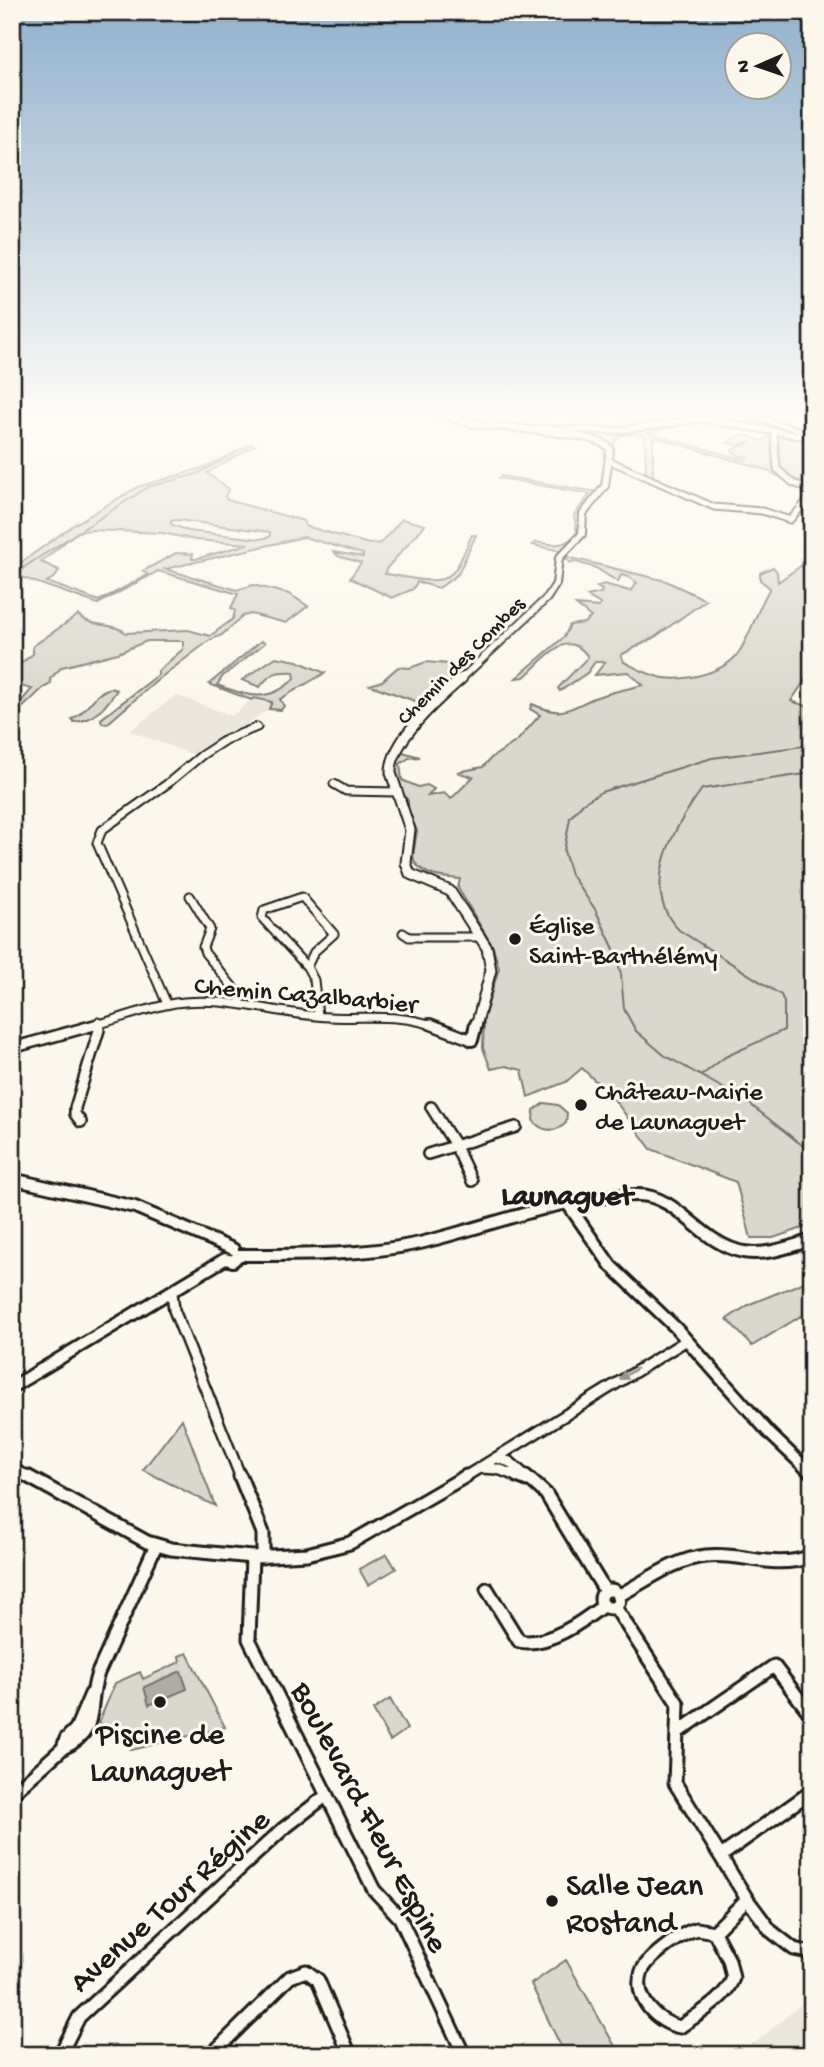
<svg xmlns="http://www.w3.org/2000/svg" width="824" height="2067" viewBox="0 0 824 2067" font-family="'Gochi Hand',sans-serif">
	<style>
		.built { fill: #eae6dc }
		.green { fill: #dad7ce; stroke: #7b7a75; stroke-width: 2; fill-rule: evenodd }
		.water { fill: #afaca5; stroke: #74726e; stroke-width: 2 }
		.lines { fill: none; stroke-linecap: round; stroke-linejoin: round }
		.stream { stroke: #74726e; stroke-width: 2 }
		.minor-far3-casing { stroke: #1c1c1c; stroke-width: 9 }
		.minor-far2-casing { stroke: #1c1c1c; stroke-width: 11 }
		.minor-far1-casing { stroke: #1c1c1c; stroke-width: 14 }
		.minor-casing { stroke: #1c1c1c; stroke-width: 17 }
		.tertiary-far2-casing { stroke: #1c1c1c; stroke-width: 10 }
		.tertiary-far1-casing { stroke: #1c1c1c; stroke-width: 13 }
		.tertiary-casing { stroke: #1c1c1c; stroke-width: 16 }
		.secondary-casing { stroke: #1c1c1c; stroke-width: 6 }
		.minor-far3 { stroke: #fbf7ec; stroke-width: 5 }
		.minor-far2 { stroke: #fbf7ec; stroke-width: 7 }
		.minor-far1 { stroke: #fbf7ec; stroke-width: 9 }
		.minor { stroke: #fbf7ec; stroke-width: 11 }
		.tertiary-far2 { stroke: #fbf7ec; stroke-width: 6 }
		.tertiary-far1 { stroke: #fbf7ec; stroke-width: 9 }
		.tertiary { stroke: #fbf7ec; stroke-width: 10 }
		.secondary { fill: #fbf7ec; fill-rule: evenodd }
		.oneway { fill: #97948e }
		.poi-dot { fill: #1c1c1c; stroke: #fbf7ec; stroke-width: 2.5 }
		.labels { text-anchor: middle; stroke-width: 6; stroke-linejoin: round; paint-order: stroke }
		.far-street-label { font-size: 21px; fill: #1c1c1c; stroke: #fbf7ec }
		.poi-label { font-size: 26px; fill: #1c1c1c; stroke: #fbf7ec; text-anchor: start }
		.street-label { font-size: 26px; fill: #1c1c1c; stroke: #fbf7ec }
		.quarter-label { font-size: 30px; font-weight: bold; fill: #1c1c1c; stroke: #fbf7ec }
		.near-poi-label { font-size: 32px; fill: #1c1c1c; stroke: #fbf7ec }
		.near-street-label { font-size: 32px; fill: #1c1c1c; stroke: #fbf7ec }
	</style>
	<rect width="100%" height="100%" fill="#fbf7ec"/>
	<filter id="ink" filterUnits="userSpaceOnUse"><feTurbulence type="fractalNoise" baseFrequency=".0143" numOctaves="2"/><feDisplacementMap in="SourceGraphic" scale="14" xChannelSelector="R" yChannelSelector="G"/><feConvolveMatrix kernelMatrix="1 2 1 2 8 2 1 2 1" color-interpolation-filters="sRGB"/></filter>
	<g filter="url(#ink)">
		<path class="built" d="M176,695l56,21 22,-18 19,4 -4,7 -38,25 -4,-1 -33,22 -64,-24z
			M812,1995v60h-71z"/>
		<path class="green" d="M624,413h108l75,22c-30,-4 -59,-14 -90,-17 -31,-4 -65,6 -96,11z
			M698,420l12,3 -23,1 -39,9 97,27 3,-2 -10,-3 -6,-5 19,-8 -13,3 -11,-2c16,-12 19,-7 36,-2l8,-8 4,36 23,17 -34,-17 -106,-31 -5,1v38l-7,-3 -1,-37 -2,-2h-23l-7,10 -19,-8 -36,-7 51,3z
			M778,434l34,5v44l-23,-4 -12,-13z
			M251,444l4,1 -48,28 22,16 -4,7 2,4 77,21 1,5 64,18 12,-1 21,-24 23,6 -39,44 -1,5c18,1 51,14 66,0 9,-7 15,-28 21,-39h4l-18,39 -19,14 -22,-6 -4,7 -21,9 -42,-20 11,-15 -23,-7 -4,-4 29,5v-3l-59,-17 -139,32 72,21 16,-5 36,9 19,12 -22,17 -35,-9 -8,2 -21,19 -12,5 -50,38 -53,46 -5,-1 -1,-4 57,-44v-4l25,-22v-8h-36l-29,12 -56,14 -12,12 1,5 -8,4 -31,30v-6l20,-23 -20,-5v-14l21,-16v-8l45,-31c13,13 35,7 48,18l62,-3 22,6 23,-17 2,-8 -4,-3 7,-14 -80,-23 -60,33 -77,-27 -9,4v-12l63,-45 63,-37 68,-20zM177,520l93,12v5l-10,2 -72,-8 -17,-7v-3zM91,530l72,3 32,7 53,4 -52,15h-4l1,-5 -17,-1 -33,18 5,4 -49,26 -52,-19 9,-6 3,-6 -18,-8 36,-30z
			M501,476l96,16 -18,22v17l-3,8 -15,12 -29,-6 4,-3c16,3 30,6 41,-10l-3,-17 16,-21 -91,-16z
			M563,556l103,25 40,19 -51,37 -34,18 3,7c12,6 26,14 40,16 24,3 62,-6 75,-26 13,-20 18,-43 31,-64l-10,-8v-7l13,-6 4,5 1,10 34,-24v51l-5,27 5,15v19l-21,31 21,7v517l-39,13h-22l-15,-56 -85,-33 -38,-51 -31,-30 -16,14 -38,15 -6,-27 -16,-4 -15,3 -8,-21 1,-30 15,-50 -6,-21 -35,-59 2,-9c-18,-2 -32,-1 -45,-16l-2,-7 4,-25 -9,-21v-10c-16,-13 -16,-32 -6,-48l18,5 -11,1 -9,6 2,16 16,7 9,-2 7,4 -6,7 16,-3 7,6 22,-22 -16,-5 26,-5 8,-9 26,-17 23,-26 -10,-6 2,-5c31,14 35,6 62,-6 16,-6 33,-9 49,-13l-15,-13 -33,3 10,-13h-10l-8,11 -27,18 -2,-3 30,-31c-21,-32 -45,4 -64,20l-8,1 48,-41 6,-12 14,-2 7,-6 -15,-12 23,2 1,-3 -13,-8 14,-3 1,-3 -5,-3 7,-3 26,7 7,-8 -8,-6 -8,-2 -3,7 -22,-14 -23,-7 -3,2z
			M261,641l4,2 -42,33 -6,9c31,11 52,19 78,-7l-1,-6c-17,-1 -24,1 -34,15l-18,-7 34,-23 21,4 28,12 -45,26 4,7 -3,4 -12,-1 3,-7 -18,-4 -3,2 -42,-16z
			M426,662l23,2 16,5 -49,51 2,-18 -48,-17 12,-4 16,-14 12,1z
			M110,688l7,2c-11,16 -22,31 -43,32l-2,-3c17,-8 21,-26 38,-31z
			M544,1103l14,2 9,8 -1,10c-10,10 -25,9 -33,-3l1,-10z
			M812,1279v48l-11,-11 -49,30 -25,-27 23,-15z
			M182,1419l33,87 -72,-36z
			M387,1554l9,15 -28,16 -9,-16z
			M187,1653l38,74 -93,23 -33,-28 16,-39 25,-11 3,7 37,-17 -1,-6z
			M390,1699l17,30 -17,12 -17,-31z
			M566,1960l54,95h-55l-34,-71z"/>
		<path class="water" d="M181,1671l6,18 -38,16 -5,-18z"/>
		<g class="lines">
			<path class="stream" d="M12,575l136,-88 49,-13 39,-21
				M812,745l-100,13 -111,34 -18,11 -13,15 -6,33 7,24 24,34 19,40 7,25 3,35 12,22 28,24 82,46 66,52
				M702,1075l23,-18 59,-27v-28l-3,-7 -102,-65c-41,-41 -5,-103 23,-141l110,-16"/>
			<g class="minor-far3-casing">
				<path id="minor-far3" d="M540,428l74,3 87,-12 111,19
					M774,432l3,37 16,14 19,7
					M610,461l104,46 48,4 28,9 22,-25"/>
			</g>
			<g class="minor-far2-casing">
				<path id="minor-far2" d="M334,784l12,7 50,1
					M190,896l20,33 -7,18 2,6 32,39 5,12
					M302,897l32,37 -20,18 -7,15 -45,-49 2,-8z
					M403,933l6,4h72
					M307,967l7,13 4,35
					M167,1004l-70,-161 5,-13 65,-46 35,-29 23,-15 32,-13
					M98,1022l1,4
					M92,1026c27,-7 55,-18 83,-23 51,-8 104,12 154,14 36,2 71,-4 106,9"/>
			</g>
			<g class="minor-far1-casing">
				<path id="minor-far1" d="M430,1024l42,16
					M12,1048l86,-24
					M431,1107l24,38 17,36
					M81,1122l-6,-8v-6l24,-78 -1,-6
					M428,1154l88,-27
					M172,1292l2,18 67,168
					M497,1458l13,4 18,16
					M12,1468l18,10
					M480,1468l18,1 24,9
					M463,1478l224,-138"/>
			</g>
			<g class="minor-casing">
				<path id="minor" d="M27,1476l120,66 24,7 81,8 55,-3 43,-11 116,-67
					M240,1476l23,57v24
					M517,1476l10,4
					M526,1476l20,18 59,97
					M252,1557l-3,82 125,251 26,28 64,137
					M487,1589l32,52c29,6 63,-19 85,-36
					M601 1599a9 9 0 1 1 18 0a9 9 0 1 1-18 0Z
					M618,1596c27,-14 56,-37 88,-40 39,-4 66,15 106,0
					M615,1607l63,97 -3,79 72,116 24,32 23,18 18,4
					M91,1694l-15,35 -10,10 -3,9c38,-17 23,-41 35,-75l58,-128
					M678,1732l96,-66 38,50
					M12,1794l51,-46
					M721,1856l91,-65
					M697,1929l17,3 15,28 4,18c-8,22 -35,36 -53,49 -23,-4 -48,-30 -38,-56 6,-14 41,-39 55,-42z
					M714,1932l33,-33
					M60,2055l19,-38 204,-188 44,-34
					M211,2055l79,-78 16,-6 12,9 32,75"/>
			</g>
			<g class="tertiary-far2-casing">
				<path id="tertiary-far2" d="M433,413c12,3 25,7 38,10 25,5 128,8 139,26l-5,37 -22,28 -1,20 -23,24 -3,26 -9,14 -87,82"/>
			</g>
			<g class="tertiary-far1-casing">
				<path id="tertiary-far1" d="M462,678c-23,20 -72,63 -71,95l19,57 -4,33 4,11 40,17 37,57 4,22 -15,56"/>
			</g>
			<g class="tertiary-casing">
				<path id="tertiary" d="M472,1040l4,-16
					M12,1179l123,28 98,42
					M567,1203l44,63 65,62 94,106 42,40
					M12,1387l213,-128 8,2 6,-6c60,0 122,1 181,-12 72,-17 143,-48 218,-48 41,0 63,50 106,57 23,4 47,-6 68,-12"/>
			</g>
			<g class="secondary-casing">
				<path id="secondary" d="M736,413h11l65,19v4z"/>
			</g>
			<use href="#minor-far3" class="minor-far3"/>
			<use href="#minor-far2" class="minor-far2"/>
			<use href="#minor-far1" class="minor-far1"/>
			<use href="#minor" class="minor"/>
			<use href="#tertiary-far2" class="tertiary-far2"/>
			<use href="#tertiary-far1" class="tertiary-far1"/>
			<use href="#tertiary" class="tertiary"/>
			<use href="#secondary" class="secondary"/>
		</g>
		<defs><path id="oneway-solid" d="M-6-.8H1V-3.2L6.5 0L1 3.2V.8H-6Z" transform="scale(1.75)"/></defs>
		<use class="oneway" href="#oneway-solid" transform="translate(628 1374) rotate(148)"/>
	</g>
	<linearGradient id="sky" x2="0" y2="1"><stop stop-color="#91b1cd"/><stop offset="0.59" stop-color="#fdfbf6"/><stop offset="1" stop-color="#fdfbf6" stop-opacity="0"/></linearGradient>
	<rect width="824" height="703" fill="url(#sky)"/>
	<g class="poi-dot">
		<circle cx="515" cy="939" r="7"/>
		<circle cx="581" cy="1105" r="7"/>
		<circle cx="160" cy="1702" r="7"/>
		<circle cx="552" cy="1901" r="7"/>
	</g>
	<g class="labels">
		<g class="far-street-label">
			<text transform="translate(460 660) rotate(-45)" y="7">Chemin des Combes</text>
		</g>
		<g class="poi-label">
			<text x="529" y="933">Église<tspan x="529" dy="30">Saint-Barthélémy</tspan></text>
			<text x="595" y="1099">Château-Mairie<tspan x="595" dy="30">de Launaguet</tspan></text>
		</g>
		<g class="street-label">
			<text transform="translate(306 993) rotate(5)" y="9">Chemin Cazalbarbier</text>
		</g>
		<g class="quarter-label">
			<text x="567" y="1204">Launaguet</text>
		</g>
		<g class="near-poi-label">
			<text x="160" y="1743">Piscine de<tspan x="160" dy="37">Launaguet</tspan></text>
			<text x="566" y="1894" text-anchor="start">Salle Jean<tspan x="566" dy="37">Rostand</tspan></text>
		</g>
		<g class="near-street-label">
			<text transform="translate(372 1816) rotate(62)" y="11">Boulevard Fleur Espine</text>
			<text transform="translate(168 1899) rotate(-42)" y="11">Avenue Tour Régine</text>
		</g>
	</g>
	<rect width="824" height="2067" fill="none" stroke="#fbf7ec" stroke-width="42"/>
	<rect x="21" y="21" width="782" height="2025" fill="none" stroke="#1c1c1c" stroke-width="2.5" filter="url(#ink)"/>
	<g transform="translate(758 66) rotate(268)"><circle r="33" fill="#fbf7ec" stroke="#a29f99" stroke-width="2"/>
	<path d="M0-5L12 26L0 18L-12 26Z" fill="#1c1c1c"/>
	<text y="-10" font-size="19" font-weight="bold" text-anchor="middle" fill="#1c1c1c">N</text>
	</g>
</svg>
